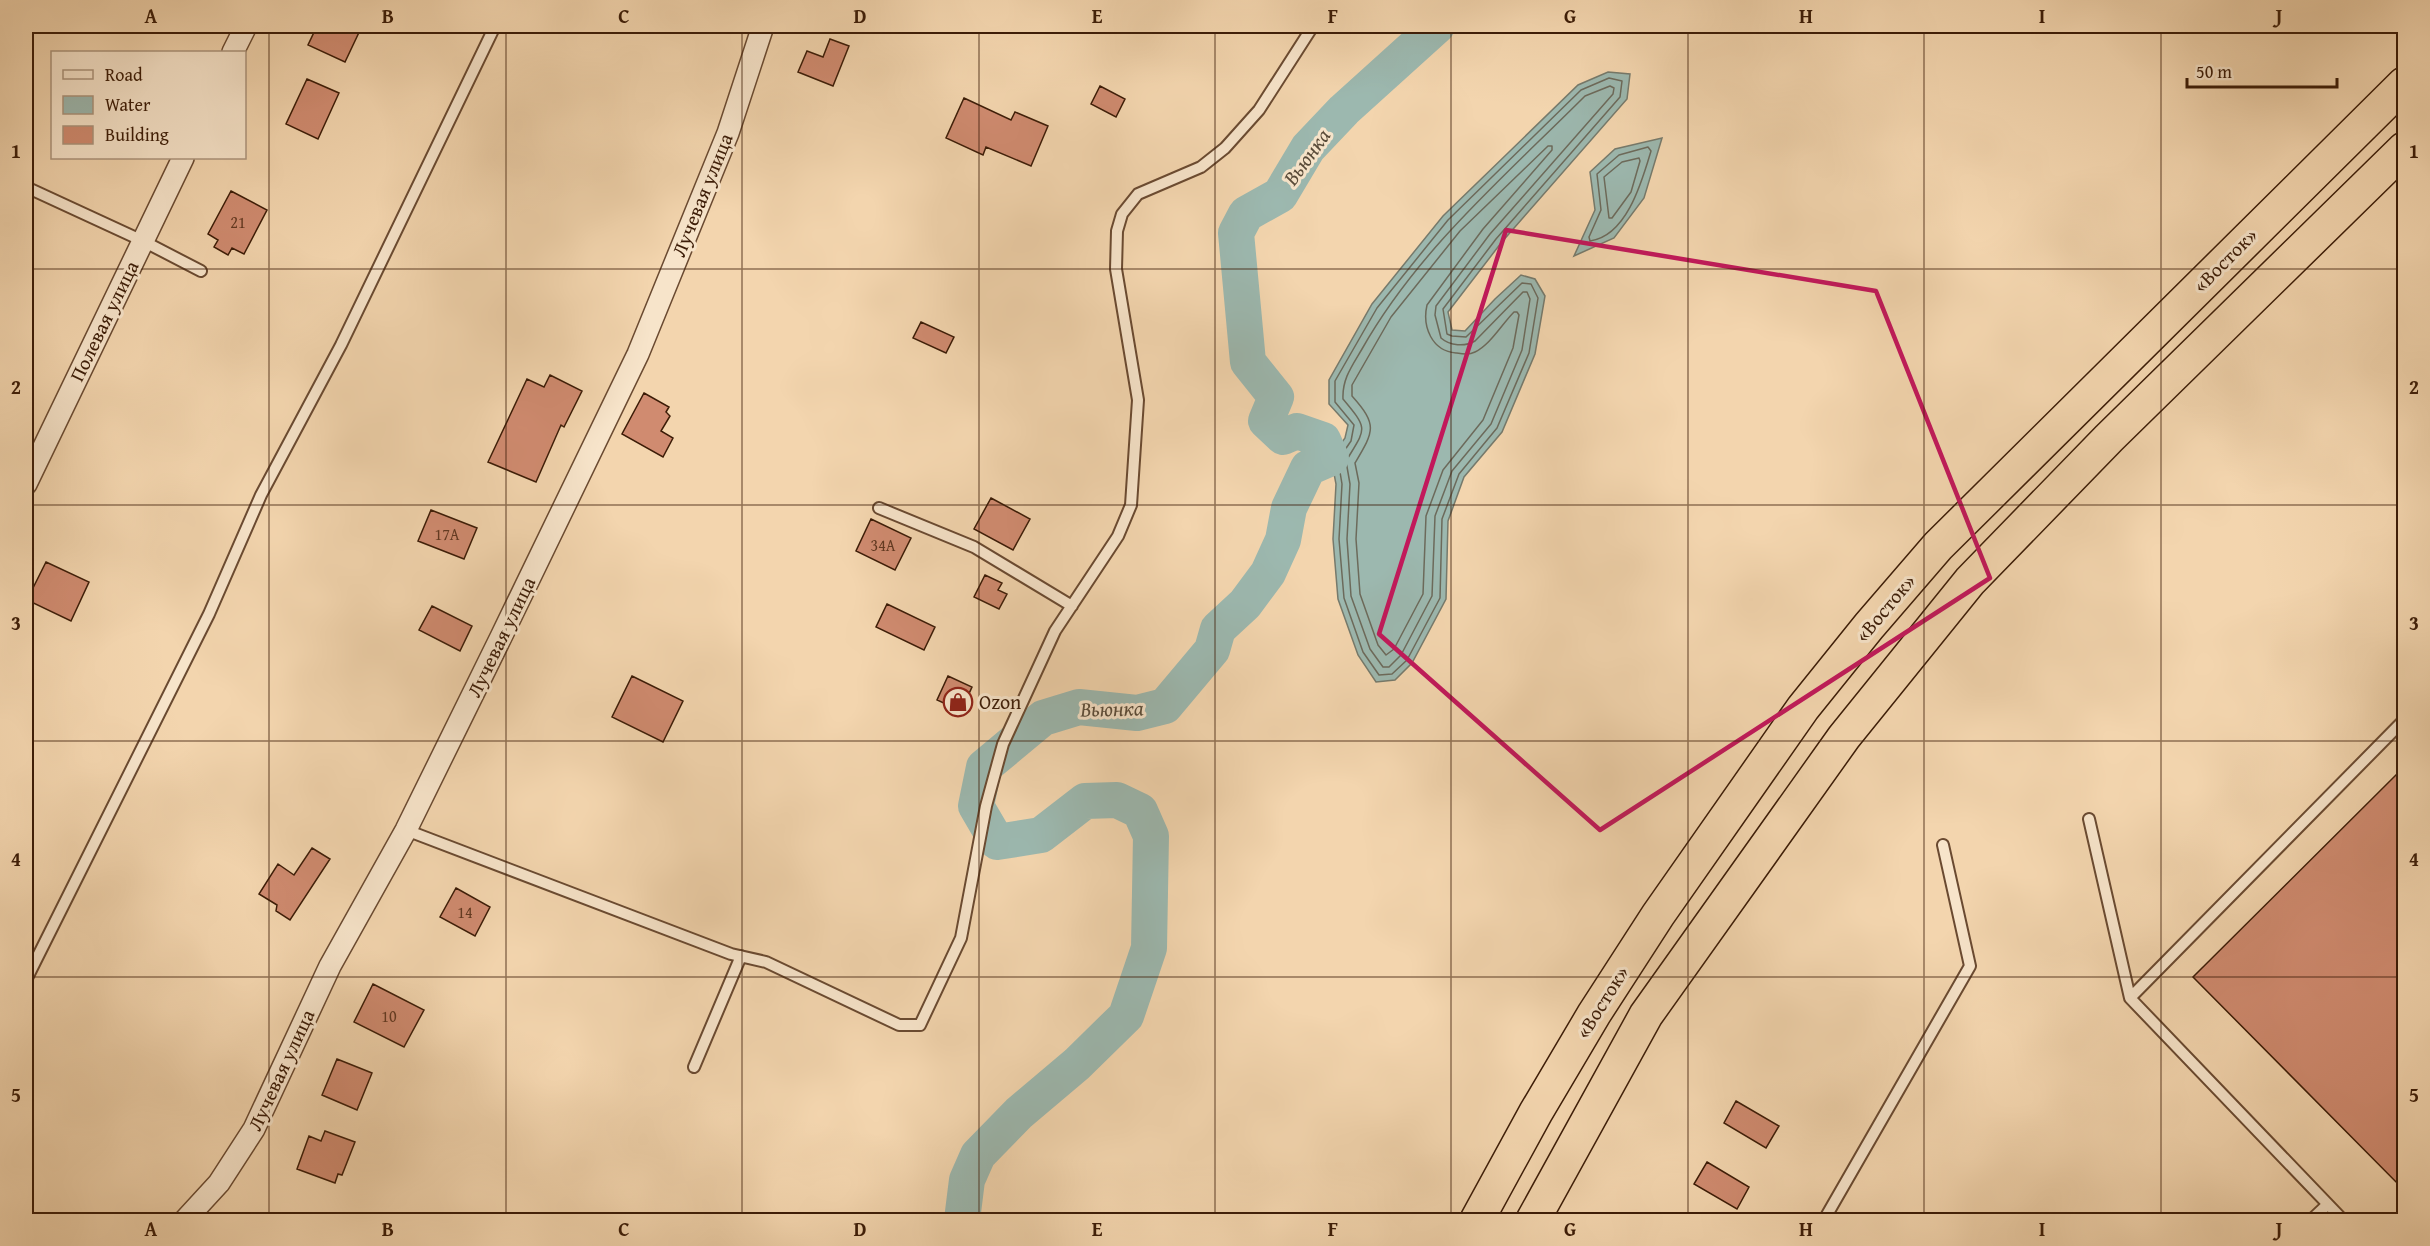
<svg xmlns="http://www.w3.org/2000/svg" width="2430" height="1246" viewBox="0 0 2430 1246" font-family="'Gentium Book Plus',serif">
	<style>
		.water { fill: #9cb8af; stroke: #767a6c; stroke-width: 1.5 }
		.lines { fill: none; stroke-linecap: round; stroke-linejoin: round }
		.shore { stroke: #6c6a5b; stroke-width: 1.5 }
		.river { stroke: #9cb8af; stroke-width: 36 }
		.building { fill: #d08b70; stroke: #3c1c07; stroke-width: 1.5 }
		.lane-casing { stroke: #6a4a31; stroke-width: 14 }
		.street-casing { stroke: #6a4a31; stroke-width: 24 }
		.highway-casing { stroke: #3c1c07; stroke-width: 36 }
		.lane { stroke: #f7e4ca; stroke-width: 10 }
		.street { stroke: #f7e4ca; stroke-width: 21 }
		.highway { stroke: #f3d5ae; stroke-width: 33 }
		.marked { fill: none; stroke: #c2185b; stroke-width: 4.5; stroke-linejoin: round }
		.grid { fill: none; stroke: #3c1c07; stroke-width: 1.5; stroke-opacity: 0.55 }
		.labels { text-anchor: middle; stroke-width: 6; stroke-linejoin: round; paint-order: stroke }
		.number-label { font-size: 16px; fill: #613821 }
		.street-label { font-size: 20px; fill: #3c1c07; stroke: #f7e4ca }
		.poi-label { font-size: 20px; fill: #3c1c07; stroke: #f7e4ca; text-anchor: start }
		.water-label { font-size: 21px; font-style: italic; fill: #594b39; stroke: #f7e4ca }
		.neatline { fill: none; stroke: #3c1c07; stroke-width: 2 }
		.grid-label { font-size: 20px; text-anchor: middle; font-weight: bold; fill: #3c1c07 }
	</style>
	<rect width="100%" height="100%" fill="#f3d5ae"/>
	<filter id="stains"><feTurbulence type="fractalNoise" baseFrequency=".00333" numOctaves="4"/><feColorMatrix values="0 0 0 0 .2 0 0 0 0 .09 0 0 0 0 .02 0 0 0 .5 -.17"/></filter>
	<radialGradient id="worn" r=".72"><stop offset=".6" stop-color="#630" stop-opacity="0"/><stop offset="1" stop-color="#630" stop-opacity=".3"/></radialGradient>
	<path class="water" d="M1608,72l22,2 -3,25 -126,144 -53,69 4,18 13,1 30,-32 26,-24 14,4 10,17 -10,58 -33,78 -38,45 -16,44 -2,78 -34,64 -17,17 -19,2 -18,-27 -20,-56 -5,-60 3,-55 -5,-26 14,-20 3,-13 -19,-21v-24l43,-76 71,-88 135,-131z
		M1662,138l-18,60 -30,40 -40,18 21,-46 -5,-38 25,-23z"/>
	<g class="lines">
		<path class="shore" d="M1609,78l13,3 -2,16 -124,142 -53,70 4,25 5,2 14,1 56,-54 9,1 7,14 -9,55 -32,75 -38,46 -17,45 -2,79 -33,62 -15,14 -13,1 -16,-23 -19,-54 -5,-59 3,-55 -4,-24 13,-19 3,-16 -19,-23v-21l42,-73 71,-88 133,-130z
			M1610,86l4,2 -1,6 -123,140 -54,72 -1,9 6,23c9,8 24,9 34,3l48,-49h4l3,7 -8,51 -31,74 -39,47 -17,45 -3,80 -31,59 -12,12h-6l-13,-18 -19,-53 -4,-57 3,-55 -4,-23c20,-33 23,-31 -3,-62 -1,-20 9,-33 19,-50 56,-99 143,-173 223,-253z
			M1548,146h4v4l-69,79 -56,76c-5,22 5,46 29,48 7,1 13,2 19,-1 15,-7 27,-28 39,-40h3l2,3 -6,33 -30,72 -40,50 -17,46 -3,78 -29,55 -8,6 -8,-10 -18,-51 -4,-55 3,-56 -4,-20c19,-32 23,-38 -3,-67v-11l39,-68 69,-86z
			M1648,147l3,4c-9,30 -24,85 -61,90l-1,-4 12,-27 -4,-36 22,-19z
			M1639,158l1,3 -9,31 -19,26h-3l-5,-41 18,-15z"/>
		<path class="river" d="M962,1220l5,-40 11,-25 41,-42 58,-49 49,-48 23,-68 2,-112 -11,-25 -23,-11 -32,1 -44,34 -44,7 -21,-36 8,-39 59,-49 36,-11 58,6 28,-7 47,-56 6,-21 27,-25 23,-31 15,-33 6,-32 19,-40 23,-10 -8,-18 -26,-9 -14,6 -17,-16 10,-24 -28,-35 -12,-129 10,-19 34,-19 28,-47 36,-38 93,-84"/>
	</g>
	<path class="building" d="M317,26h45l-17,36 -37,-17z
		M830,39l19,7 -16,40 -35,-14 9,-21 16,6z
		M307,79l32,14 -21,46 -32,-15z
		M1100,86l25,13 -9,18 -25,-13z
		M964,98l47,22 4,-8 33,14 -17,40 -45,-19 -3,8 -37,-17z
		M231,191l36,19 -23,44 -12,-6 -4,7 -14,-8 4,-7 -10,-6z
		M921,322l33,15 -8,16 -33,-15z
		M550,375l32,16 -18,36 -3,-2 -25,57 -48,-20 39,-83 17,8z
		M644,393l25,14 -3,5 4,4 -9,15 12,7 -10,19 -41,-23z
		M991,498l39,21 -17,31 -39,-21z
		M431,510l46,18 -13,31 -46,-18z
		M871,519l40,19 -16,32 -39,-19z
		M46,562l43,20 -18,39 -44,-21z
		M985,575l17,8 -4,7 9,4 -8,15 -25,-12z
		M887,604l48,23 -11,23 -48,-23z
		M432,606l40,20 -12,25 -41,-21z
		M632,676l51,25 -20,41 -51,-25z
		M948,676l24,11 -11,24 -24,-11z
		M2404,767v423l-211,-213z
		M312,848l18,11 -40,61 -14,-9 1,-6 -18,-11 19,-30 16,11z
		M456,888l34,19 -15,29 -35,-19z
		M373,984l51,26 -20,37 -50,-25z
		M337,1059l35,14 -15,37 -35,-15z
		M1736,1101l43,25 -13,22 -42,-25z
		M325,1131l30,11 -13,33 -4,-1 -3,9 -38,-14 12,-33 12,5z
		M1707,1162l42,25 -12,22 -43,-25z"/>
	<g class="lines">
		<g class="lane-casing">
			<path id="lane" d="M26,187l117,54 58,30
				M879,508l95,39 98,59
				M2089,819l41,179
				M406,830l325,124 35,8 133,63h21l41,-87 25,-132 17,-62 52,-113 63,-95 13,-31 7,-105 -22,-131 1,-38 5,-17 16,-20 63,-27 24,-19 34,-38 54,-84
				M26,980l183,-366 52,-119 80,-150 154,-319
				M694,1067l47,-111
				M1824,1220l146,-254 -27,-121
				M2311,1220l16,-15
				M2343,1220l-213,-222 274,-278"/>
		</g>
		<g class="street-casing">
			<path id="street" d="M233,52l13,-26
				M26,484l157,-326
				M185,1220l34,-37 35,-54 76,-163 76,-136 95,-193 137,-283 90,-221 35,-107"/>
		</g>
		<g class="highway-casing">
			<path id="highway" d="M1477,1220l59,-108 58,-98 64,-99 145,-207 66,-82 69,-80 466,-462
				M1533,1220l113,-205 198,-278 126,-156 139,-143 295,-289"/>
		</g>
		<use href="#lane" class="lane"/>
		<use href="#street" class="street"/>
		<use href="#highway" class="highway"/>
	</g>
	<path class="marked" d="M1506,230l370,61 114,287 -390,252 -221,-196z"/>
	<path class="grid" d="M269,26v1194M506,26v1194M742,26v1194M979,26v1194M1215,26v1194M1451,26v1194M1688,26v1194M1924,26v1194M2161,26v1194M26,269h2378M26,505h2378M26,741h2378M26,977h2378"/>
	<defs>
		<g id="shop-ring" transform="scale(1.5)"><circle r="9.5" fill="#f7e4ca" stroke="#8f2418" stroke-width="1.5"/><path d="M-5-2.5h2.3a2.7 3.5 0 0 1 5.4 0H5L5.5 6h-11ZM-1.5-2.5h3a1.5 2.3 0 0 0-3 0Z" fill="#8f2418"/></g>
	</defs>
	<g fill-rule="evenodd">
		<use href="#shop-ring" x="958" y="702"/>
	</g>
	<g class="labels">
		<g class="number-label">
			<text x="238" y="228">21</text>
			<text x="447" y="540">17А</text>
			<text x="883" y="551">34А</text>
			<text x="465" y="918">14</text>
			<text x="389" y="1022">10</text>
		</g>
		<g class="street-label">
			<text transform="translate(702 195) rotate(-68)" y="7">Лучевая улица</text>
			<text transform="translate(2225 260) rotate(-45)" y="7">«Восток»</text>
			<text transform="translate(104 321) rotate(-64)" y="7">Полевая улица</text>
			<text transform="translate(1885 608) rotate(-50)" y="7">«Восток»</text>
			<text transform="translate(501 637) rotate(-64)" y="7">Лучевая улица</text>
			<text transform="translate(1602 1002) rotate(-58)" y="7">«Восток»</text>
			<text transform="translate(281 1070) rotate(-65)" y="7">Лучевая улица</text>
		</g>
		<g class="poi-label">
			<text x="979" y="709">Ozon</text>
		</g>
		<g class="water-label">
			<text transform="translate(1307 157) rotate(-54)" y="7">Вьюнка</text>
			<text transform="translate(1112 709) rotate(-1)" y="7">Вьюнка</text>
		</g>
	</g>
	<rect width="2430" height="1246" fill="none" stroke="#f3d5ae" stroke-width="66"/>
	<rect x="51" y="51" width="195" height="108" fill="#f7e4ca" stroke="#ac947c" stroke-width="1.5"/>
	<rect x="63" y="70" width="30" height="9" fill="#f7e4ca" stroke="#ac947c" stroke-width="1.5"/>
	<text x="105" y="81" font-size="18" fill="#3c1c07">Road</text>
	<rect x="63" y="96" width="30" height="18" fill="#9cb8af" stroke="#ac947c" stroke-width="1.5"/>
	<text x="105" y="111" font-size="18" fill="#3c1c07">Water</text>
	<rect x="63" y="126" width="30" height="18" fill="#d08b70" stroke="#ac947c" stroke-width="1.5"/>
	<text x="105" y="141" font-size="18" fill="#3c1c07">Building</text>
	<path d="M2187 78v9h150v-9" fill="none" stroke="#3c1c07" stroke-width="3"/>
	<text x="2196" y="78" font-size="18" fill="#3c1c07" stroke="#f7e4ca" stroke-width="4.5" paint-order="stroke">50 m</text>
	<rect x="33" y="33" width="2364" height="1180" class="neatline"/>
	<g class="grid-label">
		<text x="151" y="23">A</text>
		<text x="388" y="23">B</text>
		<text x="624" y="23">C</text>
		<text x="860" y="23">D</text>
		<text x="1097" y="23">E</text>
		<text x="1333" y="23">F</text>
		<text x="1570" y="23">G</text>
		<text x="1806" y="23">H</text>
		<text x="2042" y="23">I</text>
		<text x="2279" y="23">J</text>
		<text x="16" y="158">1</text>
		<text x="2414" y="158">1</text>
		<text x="16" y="394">2</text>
		<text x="2414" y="394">2</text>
		<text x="16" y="630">3</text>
		<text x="2414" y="630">3</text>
		<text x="16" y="866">4</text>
		<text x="2414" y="866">4</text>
		<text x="16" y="1102">5</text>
		<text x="2414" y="1102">5</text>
		<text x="151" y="1236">A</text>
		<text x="388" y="1236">B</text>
		<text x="624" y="1236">C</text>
		<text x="860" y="1236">D</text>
		<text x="1097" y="1236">E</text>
		<text x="1333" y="1236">F</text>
		<text x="1570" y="1236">G</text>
		<text x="1806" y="1236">H</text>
		<text x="2042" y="1236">I</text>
		<text x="2279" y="1236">J</text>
	</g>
	<rect width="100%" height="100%" filter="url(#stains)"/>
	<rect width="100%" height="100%" fill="url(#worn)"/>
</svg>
